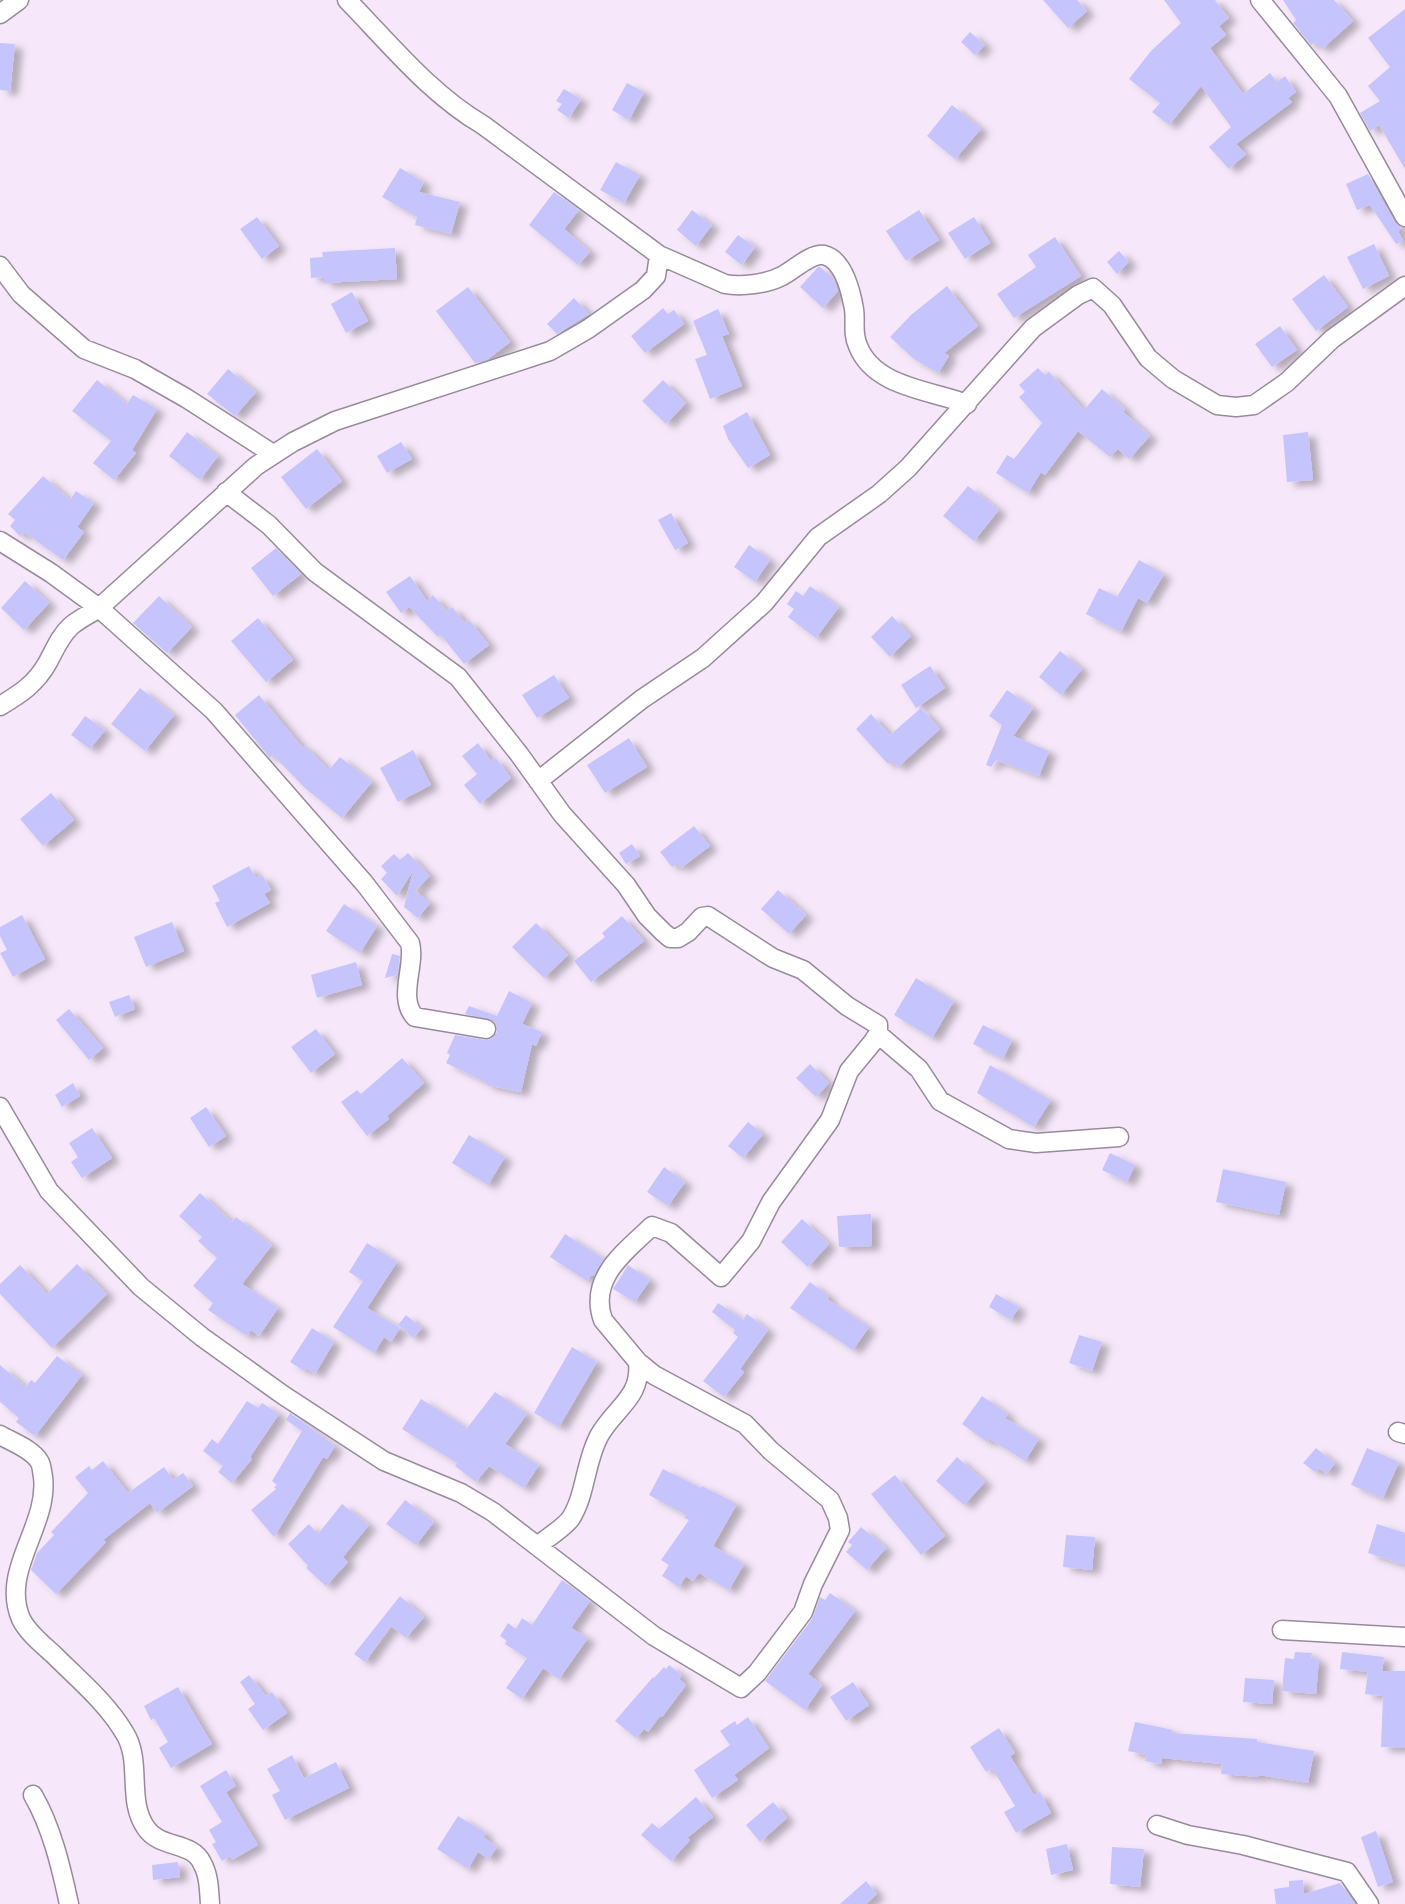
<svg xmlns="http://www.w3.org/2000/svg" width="1405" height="1904" viewBox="0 0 1405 1904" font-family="'Varela Round',sans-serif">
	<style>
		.building { fill: #c5c4fd; filter: url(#shadow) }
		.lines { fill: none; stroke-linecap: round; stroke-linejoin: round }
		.minor-casing { stroke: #978a9b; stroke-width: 21 }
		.minor { stroke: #fff; stroke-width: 18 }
	</style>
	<defs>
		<filter id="shadow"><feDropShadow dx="8" dy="4.5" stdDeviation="3.5" flood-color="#0004"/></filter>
	</defs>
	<rect width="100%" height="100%" fill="#f6e8fa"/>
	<path class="building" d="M1043,0h34l10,11 -19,17z
		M1164,0h51l14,18 -10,8 7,9 -16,13 33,46 27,-21 7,9 8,-6 11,16 -8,6 4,4 -56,42 10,10 -17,15 -20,-22 22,-20 -30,-41 -32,39 -17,-13 8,-9 -31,-24 22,-28 30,-28z
		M1283,0h51l19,21 -31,28 -7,-7 -4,3 -18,-22 3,-3z
		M1405,9v160l-26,-44 -9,6 -10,-18 20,-12 -12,-15 22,-19 -22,-29z
		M970,32l15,13 -10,10 -14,-13z
		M0,43l15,1 -5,47 -10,-1z
		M627,83l17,9 -15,28 -17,-10z
		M564,89l17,10 -12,19 -12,-8 5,-6 -6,-3z
		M952,105l29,24 -26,30 -28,-23z
		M616,162l24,13 -16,28 -24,-13z
		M400,168l24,14 -5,10 41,10 -9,32 -36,-9 2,-8 -35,-20z
		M1368,174l27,49 7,5 -4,3 5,10 -7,3 -26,-39 -13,5 -11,-26z
		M554,192l25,18 -15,19 26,23 -12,13 -49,-40z
		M692,210l20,15 -16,21 -19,-16z
		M919,210l20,30 -33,21 -20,-30z
		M257,217l22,29 -17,13 -22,-30z
		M974,217l16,26 -25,16 -17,-26z
		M738,235l17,12 -13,18 -17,-13z
		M1055,237l26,39 -67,42 -17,-24 39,-27 -8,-12z
		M1374,244l15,32 -26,13 -16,-32z
		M395,248l2,31 -73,4v-6l-13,1 -1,-20 13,-1 -1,-5z
		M1119,251l10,11 -12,12 -10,-12z
		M818,267h2l13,11 5,13 -15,17 -23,-21z
		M1324,275l24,32 -32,24 -24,-32z
		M947,286l31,40 -34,27 5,3 -11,17 -24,-14 -24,-22 21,-22z
		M468,287l42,55 -23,18 -12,3 -39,-52z
		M352,292l16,29 -22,12 -15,-29z
		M574,298l15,16 -32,20 -10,-10z
		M663,308l5,6 6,-4 10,14 -39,29 -14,-17z
		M718,309l11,25 -7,2 20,50 -32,13 -15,-40 12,-4 -14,-34z
		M1280,326l17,24 -25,17 -17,-23z
		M1038,368l7,7 4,-3 35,38 18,-21 23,20 -2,3 27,24 -21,23 -11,-10 -8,8 -32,-26 -33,44 -4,-3 -13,21 -32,-20 11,-18 7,4 28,-36 -23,-26 6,-5 -6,-7z
		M228,369l28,23 -21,24 -28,-22z
		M97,380l30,24 6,-9 24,14 -25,41 4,3 -22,27 -21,-17 18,-22 -39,-30z
		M663,380l23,23 -20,21 -24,-23z
		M747,412l23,43 -22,13 -20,-29 -5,-13z
		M187,432l31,24 -18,24 -31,-24z
		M1308,432l5,48 -26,2 -4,-47z
		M401,442l11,17 -25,14 -10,-17z
		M317,449l25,32 -36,28 -25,-32z
		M43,476l27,24 6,-9 18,12 -17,24 7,5 -21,28 -39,-28 -4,4 -10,-10 5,-6 -7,-6z
		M968,486l31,24 -25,31 -31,-25z
		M671,513l17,30 -13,7 -17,-30z
		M749,545l21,15 -15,22 -21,-15z
		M276,548l25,26 -28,22 -22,-28z
		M1139,560l25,14 -17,29 -9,-5 -17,34 -35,-18 13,-26 18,9z
		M410,576l17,25 6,-6 14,16 5,-4 13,16 4,-3 20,25 -25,19 -23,-29 -3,2 -29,-30 -8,6 -15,-21z
		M25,581l24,22 -25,27 -23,-22z
		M810,586l29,21 -23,31 -28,-21 6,-8 -7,-5 9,-13 7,5z
		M159,596l33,31 -25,26 -34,-30z
		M892,616l19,20 -21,21 -19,-20z
		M258,618l35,42 -27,22 -35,-41z
		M1060,651l22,18 -21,26 -22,-18z
		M930,666l15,22 -29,20 -15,-23z
		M554,675l15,23 -32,20 -15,-23z
		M140,688l34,27 -29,36 -34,-27z
		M1007,690l26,18 -20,28 36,15 -10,25 -43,-16 -5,7 -5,-2 16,-40 -13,-9z
		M259,695l44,53 2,-2 24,24 11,-13 32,25 -30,36 -37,-30 -32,-33 -3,3 -35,-43z
		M921,708l19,21 -42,38 -6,-7 -4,4 -32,-35 15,-15 19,21z
		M85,716l20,14 -15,19 -19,-14z
		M629,738l18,29 -42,26 -18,-28z
		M478,743l13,18 5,-3 15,20 -31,26 -16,-19 13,-11 -15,-18z
		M413,750l18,35 -33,17 -18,-34z
		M51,793l23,27 -31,26 -23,-27z
		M694,826l16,20 -29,22 -4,-5 -5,4 -12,-15z
		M632,844l8,12 -14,8 -7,-11z
		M408,853l22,23 -15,15 15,12 -12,15 -14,-11 9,-36 -16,25 -16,-17 6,-6 -6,-7 13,-12 6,6z
		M249,866l7,12 6,-3 9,15 -7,4 6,9 -43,24 -12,-24 5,-2 -8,-15z
		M778,890l28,25 -17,19 -28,-25z
		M344,904l33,22 -17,27 -34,-22z
		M22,915l23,44 -32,18 -13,-24 7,-3 -7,-14v-9z
		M622,916l22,25 -53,41 -17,-21 31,-24 -3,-4z
		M172,922l12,29 -38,16 -12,-30z
		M536,923l32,32 -24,23 -32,-31z
		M392,954l8,2 -3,19 -12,3z
		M356,962l6,23 -45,13 -6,-23z
		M916,978l38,23 -22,37 -38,-23z
		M509,991l23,12 -10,21 20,8 -6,14 -4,-2 -11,48 -35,-7 1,-2 -41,-20 4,-8 -3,-2 8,-18 30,5 6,-1 6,-7 -1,-8 -3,-4 -28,-6 4,-8 28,10z
		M129,995l6,14 -20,8 -6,-15z
		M69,1009l34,39 -14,12 -33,-40z
		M983,1025l29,15 -9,19 -30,-15z
		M316,1029l19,25 -24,19 -20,-26z
		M402,1058l22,25 -37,33 2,3 -22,17 -26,-34 16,-12 4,4z
		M810,1064l19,19 -13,14 -20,-19z
		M990,1065l61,35 -17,27 -57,-34z
		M73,1083l7,13 -18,11 -7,-12z
		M206,1107l20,29 -17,11 -19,-29z
		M748,1122l15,12 -20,24 -15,-12z
		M92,1128l20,30 -30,20 -11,-16 7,-5 -9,-14z
		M469,1135l36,22 -17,28 -36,-22z
		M1110,1153l25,12 -8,17 -25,-12z
		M664,1167l21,15 -17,24 -21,-14z
		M1223,1169l63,13 -7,33 -63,-13z
		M200,1193l32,29 4,-5 36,28 -30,39 36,24 -19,28 -8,-6 -4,6 -39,-26 5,-7 -20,-17 24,-28 -19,-17 4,-4 -23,-21z
		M871,1214l1,32 -33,1 -2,-31z
		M802,1219l27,25 -21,23 -27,-25z
		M565,1234l39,25 -10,17 -3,-1 -4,6 -37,-24z
		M367,1243l30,19 -30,46 33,20 -9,14 -7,-5 -10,16 -41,-26 30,-46 -14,-9z
		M77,1264l30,30 -55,54 -52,-54v-10l20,-19 27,29z
		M628,1265l22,15 -15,22 -22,-13z
		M810,1282l19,14 -2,3 42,28 -16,23 -63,-42z
		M996,1294l23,13 -8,13 -22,-13z
		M718,1303l25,17 4,-6 21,16 -28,39 4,3 -20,25 -21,-16 35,-44 -5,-4 2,-3 -23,-18z
		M406,1315l16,13 -9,10 -15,-13z
		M312,1328l22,14 -19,32 -9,-6 -2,3 -14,-9z
		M1079,1335l23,7 -10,29 -23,-8z
		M572,1347l25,15 -38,65 -25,-14z
		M57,1356l25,19 -47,61 -19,-14 3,-4 -19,-16v-37l26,22 5,-7 4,3z
		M495,1392l32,22 -22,30 34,21 -15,23 -35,-22 -13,16 -21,-16 2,-3 -55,-34 19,-30 46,29z
		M982,1396l26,18 -3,4 34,21 -14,22 -35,-22 -3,3 -25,-18z
		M247,1401l11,7 4,-5 17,11 -29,43 2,2 -20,24 -14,-11 5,-6 -20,-15 9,-12 6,5z
		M290,1413l45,33 -8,13 -4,-2 -49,80 -23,-27 25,-21 -2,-2 3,-2 -5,-4 30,-50 -16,-11z
		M1316,1448l19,15 -8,11 -8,-6 -4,4 -12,-9z
		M1367,1448l32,14 -16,36 -32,-13z
		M957,1457l28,25 -21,23 -28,-24z
		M103,1461l25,32 36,-26 9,13 10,-7 10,13 -36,27 -7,-10 -47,37 3,2 -50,52 -25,-24 6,-17 17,-18 -3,-3 37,-39 -13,-16 14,-11 3,4z
		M663,1469l38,19 1,-2 35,18 -24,42 31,18 -15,26 -30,-17 -6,8 -7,-5 -7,11 -17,-11 7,-11 -8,-5 28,-40 -5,-2 2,-3 -37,-20z
		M895,1475l50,61 -24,19 -50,-61z
		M405,1500l29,22 -18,23 -30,-21z
		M342,1504l27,21 -26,32 5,5 -22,24 -20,-18 2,-2 -20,-22 21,-20 9,10z
		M1377,1524l28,9v32l-37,-12z
		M861,1527l25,21 -19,22 -21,-18 6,-7 -4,-3z
		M1066,1535l29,2 -3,33 -29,-3z
		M562,1580l28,21 -19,27 17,10 -29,41 -16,-11 -21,31 -16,-11 21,-30 -22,-14 2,-3 -7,-5 8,-13 8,6 6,-11 10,7z
		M830,1593l25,18 -47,63 14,11 -17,25 -40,-29 47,-62 8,-22 5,3z
		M400,1596l24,21 -18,21 -15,-12 -26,36 -11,-8z
		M1295,1652l17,1 -1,5 8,1 -3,35 -34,-3 3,-33 9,1z
		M1342,1652l42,5 -2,14h23v77l-24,-1 2,-51 -18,-2 3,-22 -28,-3z
		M669,1665l13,10 -3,4 7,6 -24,32 -2,-1 -12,16 -4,-3 -8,9 -21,-17 38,-44 1,1 10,-11 2,2z
		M249,1675l17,21 6,-4 15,21 -24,17 -15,-21 7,-5 -15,-22z
		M1245,1678l29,2 -2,24 -29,-2z
		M853,1682l16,23 -23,16 -16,-24z
		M178,1687l34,57 -41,24 -12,-20 9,-6 -14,-24 -3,2 -7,-14z
		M748,1717l21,31 -35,27 4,5 -26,18 -18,-28 36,-25 -10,-14 15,-10 2,4z
		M1135,1722l38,8 -1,3 85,6v3l57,9 -6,32 -49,-8v2l-38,-3 1,-10 -60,-6 -1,6 -16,-3 2,-6 -19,-4z
		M999,1728l16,25 -5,3 24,39 6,-3 11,21 -35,20 -12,-21 11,-6 -23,-38 -6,4 -16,-25z
		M292,1755l12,23 32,-16 13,26 -64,32 -13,-25 8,-4 -13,-22z
		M226,1770l10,16 -10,6 32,53 -26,15 -2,-4 -8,5 -10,-17 4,-2 -7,-12 13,-8 -22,-36z
		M696,1797l17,20 -26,21 3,2 -19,21 -30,-26 11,-12 7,6z
		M773,1802l14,16 -27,24 -14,-17z
		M458,1816l28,17 -3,4 14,10 -8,12 -11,-7 -10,17 -31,-20z
		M1376,1831l17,51 -15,5 -17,-50z
		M1067,1844l6,26 -22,5 -5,-26z
		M1112,1847l32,2 -4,38 -30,-3z
		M178,1862l2,15 -27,3 -1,-15z
		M1303,1880l1,14 36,-11 15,21h-79l-2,-15 15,-2v-6z
		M866,1881l11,13 -11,10h-26z"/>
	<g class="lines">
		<g class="minor-casing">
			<path id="minor" d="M347,0c43,44 83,94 136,125l176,130 66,29c16,3 42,0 57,-8 12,-6 29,-23 42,-21 20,5 27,37 30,54 2,13 -2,24 4,37 16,41 72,44 109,58
				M1260,0l78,96 67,121
				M0,14l19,-14
				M0,266l21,28 63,55 51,20 51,29 87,56
				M0,541l51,32 48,35 115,103 151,173 45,59c6,22 -13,55 5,74l71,12
				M0,706c20,-12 36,-22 48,-44 7,-13 12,-26 23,-36 8,-7 19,-12 28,-18l157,-142 37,-24 42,-21 215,-70 38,-22 55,-39 13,-14 3,-21
				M538,781l104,-82 61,-41 61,-55 54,-66 61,-43 29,-26 125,-140 45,-33 15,-7 19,17 36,53 25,21 44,26 19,2 18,-2 33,-23 45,-43 73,-53
				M878,1034l41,35 21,32 69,38 27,4 83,-6
				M0,1107l49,84 92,96 61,50 81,58 101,66 77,32 32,19 161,124 87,52 16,-15 46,-61 10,-28 27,-54 -2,-12 -8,-18 -59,-49 -26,-27 -91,-49 -16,-13 -35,-42c-15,-42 22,-68 49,-94l19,7 50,44 30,-36 20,-39 59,-82 19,-49 23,-28 6,-9v-9l-31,-19 -44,-36 -30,-12 -65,-42 -6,1 -14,15 -10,6h-8l-7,-6 -16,-16 -21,-31 -64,-71 -43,-60 -61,-77 -143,-105 -46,-47 -43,-33
				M1398,1432l7,2
				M0,1435c12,7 32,14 39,26 3,4 3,11 4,16 6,49 -43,93 -22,142 7,14 21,25 32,35 25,25 53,48 71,78 19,29 2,68 22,96 14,21 46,13 56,35 7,12 7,27 8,41
				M537,1546c9,-7 28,-19 34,-28 15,-24 14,-56 28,-82 15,-28 43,-38 39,-74
				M1282,1630l123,7
				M33,1795c19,33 28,72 36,109
				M1157,1825l31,10 55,10 104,27 22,32"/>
		</g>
		<use href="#minor" class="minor"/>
	</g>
</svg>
